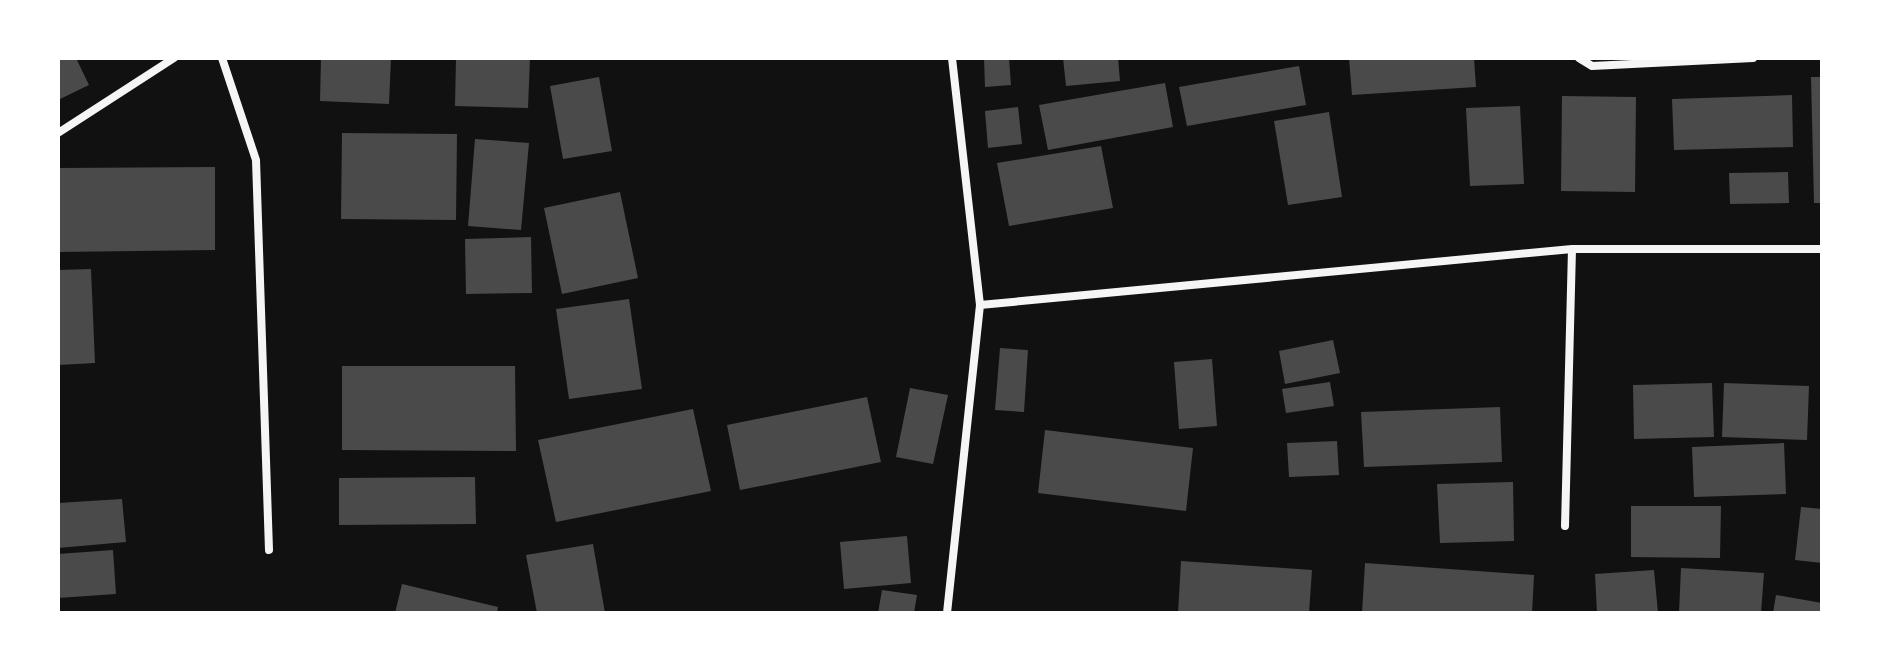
<svg xmlns="http://www.w3.org/2000/svg" width="1880" height="671" viewBox="0 0 1880 671" font-family="'Alegreya Sans',sans-serif">
	<style>
		.building { fill: #4a4a4a }
		.lines { fill: none; stroke-linecap: round; stroke-linejoin: round }
		.minor { stroke: #f5f5f5; stroke-width: 8 }
	</style>
	<rect width="100%" height="100%" fill="#111"/>
	<path class="building" d="M58,58h18l13,27 -31,15z
		M321,58h70l-2,46 -69,-3z
		M456,58h74l-2,50 -73,-2z
		M984,58h25l2,27 -26,2z
		M1063,58h55l2,23 -54,5z
		M1349,58h125l2,29 -124,8z
		M1299,66l7,39 -119,21 -8,-39z
		M599,77l13,74 -49,8 -13,-73z
		M1811,77h11v126h-8z
		M1165,83l8,44 -125,23 -9,-45z
		M1792,95l1,52 -119,3 -2,-51z
		M1562,96l74,1 -1,95 -74,-1z
		M1520,106l4,78 -54,2 -4,-78z
		M1018,107l4,37 -34,4 -3,-37z
		M1329,112l13,85 -54,8 -14,-84z
		M342,133l115,1 -1,86 -115,-1z
		M475,139l54,4 -8,87 -53,-4z
		M1101,146l12,62 -104,18 -12,-63z
		M215,167v83l-157,2v-84z
		M1788,172l1,31 -59,1 -1,-31z
		M620,192l18,86 -76,16 -18,-86z
		M531,237l1,56 -66,1 -1,-55z
		M91,269l4,94 -37,2v-95z
		M629,299l13,90 -73,10 -13,-90z
		M1333,340l7,33 -55,11 -6,-33z
		M1000,348l28,2 -4,62 -29,-2z
		M1212,359l5,67 -38,3 -5,-67z
		M342,366h173l1,85 -174,-1z
		M1330,382l4,24 -48,7 -4,-24z
		M1712,383l2,54 -80,2 -1,-54z
		M1724,383l85,3 -2,54 -85,-3z
		M910,388l38,7 -15,69 -37,-7z
		M867,397l14,65 -141,28 -13,-65z
		M1500,407l2,55 -138,5 -3,-55z
		M693,409l18,82 -155,31 -18,-82z
		M1045,430l148,18 -7,63 -148,-18z
		M1337,441l2,34 -50,2 -2,-34z
		M1784,443l2,51 -92,3 -2,-50z
		M475,477l1,47 -137,1v-47z
		M1513,482l1,59 -74,2 -3,-59z
		M122,499l4,43 -68,6v-45z
		M1631,506h90l-1,52 -89,-1z
		M1801,507l21,2v54l-27,-3z
		M907,536l4,47 -67,6 -4,-47z
		M593,544l12,69h-68l-11,-58z
		M113,550l3,44 -58,4v-44z
		M1181,561l131,9 -3,43h-131z
		M1365,563l169,12 -2,38h-170z
		M1681,568l83,5 -3,40h-82z
		M1654,570l4,43h-61l-2,-39z
		M402,584l96,23 -1,6h-102z
		M882,590l35,5 -3,18h-36z
		M1776,595l46,8v10h-49z"/>
	<g class="lines">
		<path class="minor" d="M222,58l34,102 13,390
			M1579,58l13,8 161,-8
			M58,133l116,-75
			M980,305l592,-56h250
			M1565,526l7,-277
			M947,613l33,-308 -28,-247"/>
	</g>
	<rect width="1880" height="671" fill="none" stroke="#ffffff" stroke-width="120"/>
</svg>
